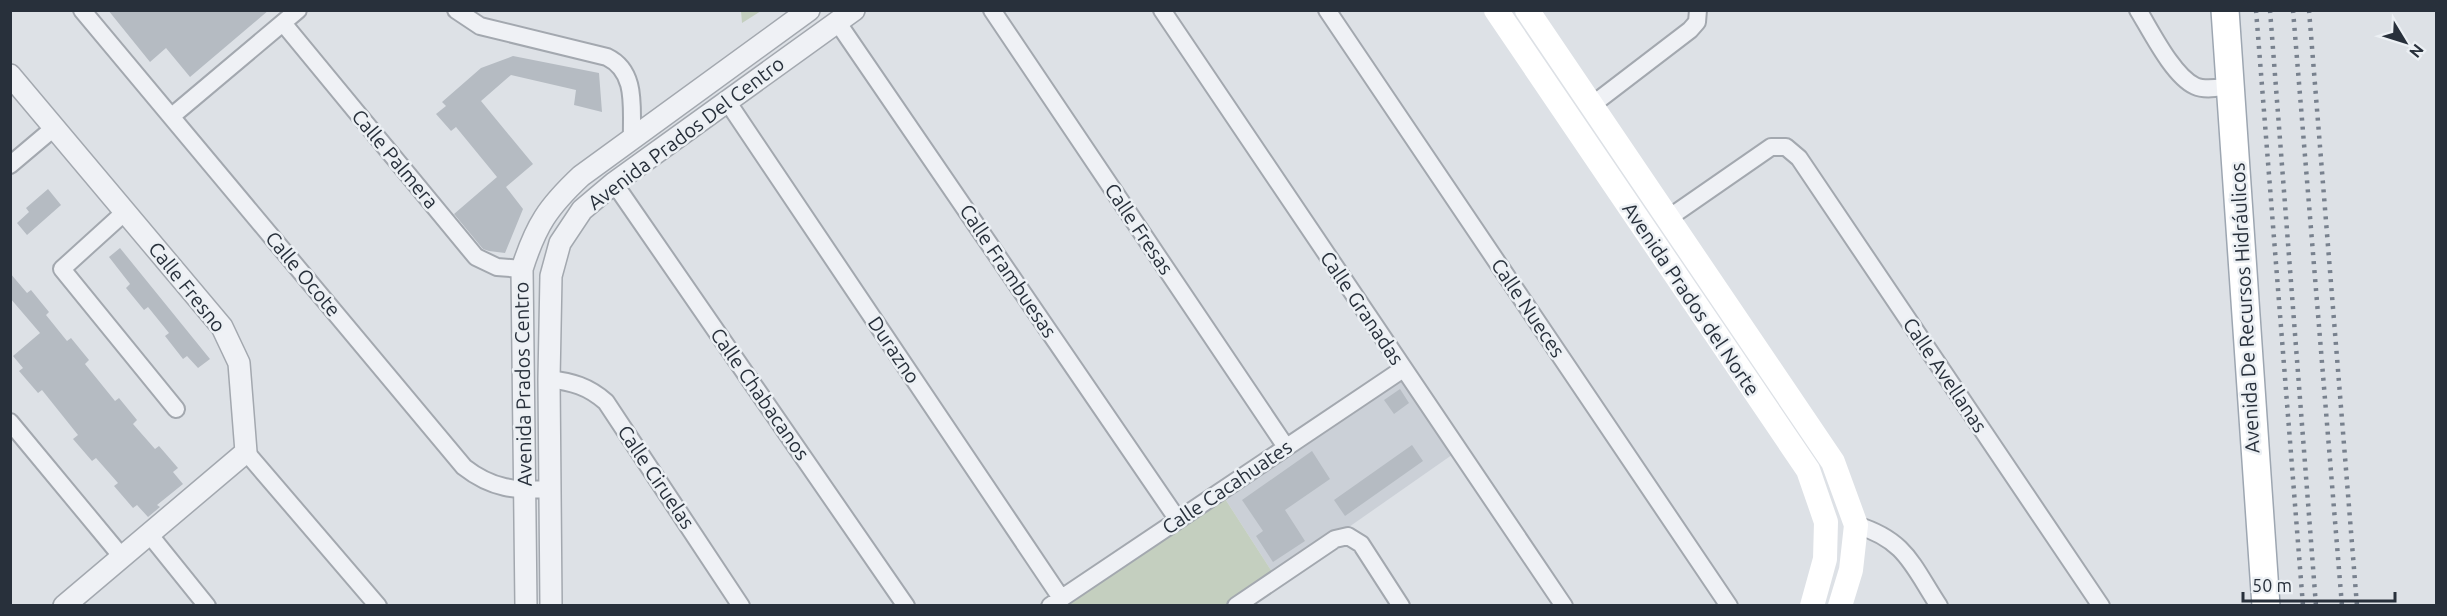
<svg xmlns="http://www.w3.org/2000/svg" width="2447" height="616" viewBox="0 0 2447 616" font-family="Ubuntu,sans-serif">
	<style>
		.built { fill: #cbd0d7 }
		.green { fill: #c4cfbf }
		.building { fill: #b5bbc2 }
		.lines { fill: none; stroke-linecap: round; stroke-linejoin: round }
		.minor-casing { stroke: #a3a8af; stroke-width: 20 }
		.tertiary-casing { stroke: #a3a8af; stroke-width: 24 }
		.primary-casing { stroke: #9da6b1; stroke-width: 30 }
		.minor { stroke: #eff1f5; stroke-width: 16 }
		.tertiary { stroke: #eff1f5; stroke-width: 21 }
		.secondary { stroke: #fff; stroke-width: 24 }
		.primary { stroke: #fff; stroke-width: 27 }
		.rail { stroke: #78818e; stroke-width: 4.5; stroke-dasharray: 3 6; stroke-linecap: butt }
		.labels { text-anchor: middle; stroke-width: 5; stroke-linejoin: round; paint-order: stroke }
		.street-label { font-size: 20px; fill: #28303b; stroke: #ecf0f4 }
	</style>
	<rect width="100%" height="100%" fill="#dde1e6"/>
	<path class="built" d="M1403,369l56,81 -183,128 -56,-87z"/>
	<path class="green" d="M760,10l1,1 -19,12 -1,-12z
		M1220,491l56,87 -42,27 -184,1z"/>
	<path class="building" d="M108,10h161l-79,67 -24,-29 -16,14z
		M513,56l86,17 3,39 -28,-7 2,-15 -65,-15 -30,26 52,63 -27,23 17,22 -18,44 -16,-2 -6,-2 -29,-35 43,-37 -41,-50 -5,4 -15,-17 10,-8 -4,-4 39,-34z
		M48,189l13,16 -34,30 -10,-12 12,-11 -3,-4z
		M120,248l90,111 -12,9 -11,-12 -4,3 -18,-23 4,-3 -21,-26 -4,3 -18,-22 4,-4 -21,-27z
		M10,273l17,20 4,-3 18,22 -3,3 21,26 4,-3 18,22 -4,4 30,37 4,-3 18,22 -4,4 22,25 4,-3 19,22 -5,4 10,12 -26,21 3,2 -12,10 -11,-12 -4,3 -19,-22 4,-3 -22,-25 -4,3 -19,-22 5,-4 -36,-45 -4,3 -19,-22 4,-3 -10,-12 27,-23 -30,-35z
		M1400,389l9,14 -15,11 -10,-14z
		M1412,445l11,16 -78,55 -11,-16z
		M1312,451l18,28 -45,31 20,31 -32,21 -17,-26 7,-5 -21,-31z"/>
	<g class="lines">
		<g class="minor-casing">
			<path id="minor" d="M82,10l382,457c28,22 52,24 86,22
				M456,10l24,16 127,31c31,15 24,52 25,82
				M992,10l294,437
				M1162,10l402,596
				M1327,10l402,596
				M2138,10c13,21 35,66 57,76 11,5 25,1 37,0
				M283,23l193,234 21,10 25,2
				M838,23l340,497
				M727,101l334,497
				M1592,105l98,-75 7,-8 1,-12
				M172,116l126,-106
				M10,165l45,-38
				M614,183l292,423
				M126,211l-64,58 114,140
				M1670,217l101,-70h15l13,11 302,448
				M549,379c23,3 39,7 57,23l135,204
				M10,422l112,135
				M246,452l132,154
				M1856,525c50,15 56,40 83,81
				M149,534l58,72
				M1050,606l353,-237
				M1236,606l99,-67 13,-3 13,8 40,62"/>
		</g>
		<g class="tertiary-casing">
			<path id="tertiary" d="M10,75l212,252 17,36 7,89 -182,154
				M526,606l-4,-337c14,-44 26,-62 59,-93l228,-166
				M551,606l-2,-227 2,-103 9,-33 22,-33 32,-27 240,-173"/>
		</g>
		<g class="primary-casing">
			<path id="primary" d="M2225,10l41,596"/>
		</g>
		<use href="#minor" class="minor"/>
		<use href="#tertiary" class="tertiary"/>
		<path class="secondary" d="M1496,10l312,460 18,52 -1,37 -13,47
			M1527,10l306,452 23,63 -5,45 -11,36"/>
		<use href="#primary" class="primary"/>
		<path class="rail" d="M2256,10l47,596
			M2270,10l46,596
			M2293,10l49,596
			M2309,10l48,596"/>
	</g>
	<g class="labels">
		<g class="street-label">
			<text transform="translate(686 133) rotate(-37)" y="7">Avenida Prados Del Centro</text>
			<text transform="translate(395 159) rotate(50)" y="7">Calle Palmera</text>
			<text transform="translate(1139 229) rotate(56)" y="7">Calle Fresas</text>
			<text transform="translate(1008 271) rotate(56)" y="7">Calle Frambuesas</text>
			<text transform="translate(303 274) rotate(50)" y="7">Calle Ocote</text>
			<text transform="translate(187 287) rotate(51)" y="7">Calle Fresno</text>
			<text transform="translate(1691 299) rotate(56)" y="7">Avenida Prados del Norte</text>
			<text transform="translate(1362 308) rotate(56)" y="7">Calle Granadas</text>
			<text transform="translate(1528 308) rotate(56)" y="7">Calle Nueces</text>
			<text transform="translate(2245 308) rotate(-93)" y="7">Avenida De Recursos Hidráulicos</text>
			<text transform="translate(894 350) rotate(56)" y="7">Durazno</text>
			<text transform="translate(1945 375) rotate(56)" y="7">Calle Avellanas</text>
			<text transform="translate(523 384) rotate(-91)" y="7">Avenida Prados Centro</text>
			<text transform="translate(760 394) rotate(55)" y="7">Calle Chabacanos</text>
			<text transform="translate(656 477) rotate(56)" y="7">Calle Ciruelas</text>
			<text transform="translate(1227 487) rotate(-34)" y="7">Calle Cacahuates</text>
		</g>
	</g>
	<rect width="2447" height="616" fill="none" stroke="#28303b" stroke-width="24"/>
	<g transform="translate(2405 42) rotate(128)" stroke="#ecf0f4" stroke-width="4.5" paint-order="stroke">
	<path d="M0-4.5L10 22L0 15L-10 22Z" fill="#28303b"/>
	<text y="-9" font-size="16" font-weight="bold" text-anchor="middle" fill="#28303b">N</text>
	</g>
	<path d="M2243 592v9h152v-9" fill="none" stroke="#28303b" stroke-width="3"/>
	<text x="2252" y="592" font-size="18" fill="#28303b" stroke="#ecf0f4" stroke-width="4.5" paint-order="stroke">50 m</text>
</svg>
